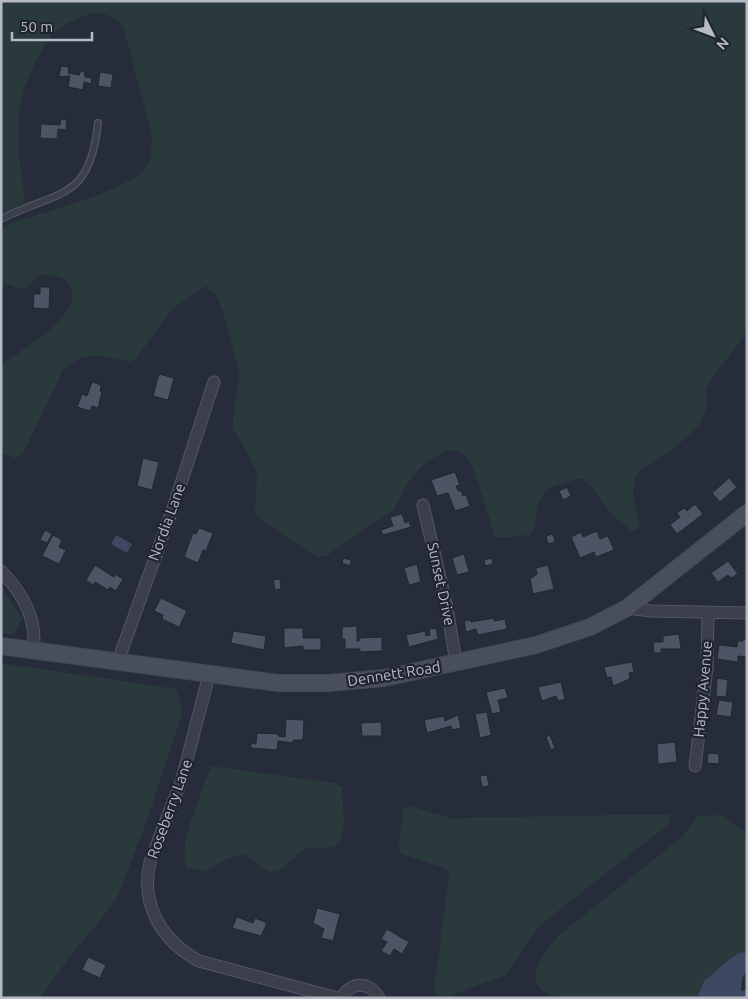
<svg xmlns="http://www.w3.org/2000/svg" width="748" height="999" viewBox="0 0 748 999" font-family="Ubuntu,sans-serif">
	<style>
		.green { fill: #29393c }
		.water { fill: #3e4961 }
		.building { fill: #4d5463; stroke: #212631 }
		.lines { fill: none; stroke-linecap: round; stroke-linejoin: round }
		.lane-casing { stroke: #525762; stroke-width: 8 }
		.street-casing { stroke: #525762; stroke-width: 13 }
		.secondary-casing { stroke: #434853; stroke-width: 18 }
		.lane { stroke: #3a3f4b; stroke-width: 5.5 }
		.street { stroke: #3a3f4b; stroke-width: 11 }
		.secondary { stroke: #494e5d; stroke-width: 16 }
		.labels { text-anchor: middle; stroke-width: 4.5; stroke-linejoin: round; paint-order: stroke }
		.street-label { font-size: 15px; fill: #b6bac6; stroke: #1f242f }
	</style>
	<rect width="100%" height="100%" fill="#262c3a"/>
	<path class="green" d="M1,1h746v332l-37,48 -4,10 1,15 -8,20 -26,23 -32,21 -6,9 -2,17 7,27 -1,6 -7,2c-8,-6 -16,-12 -22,-19 -10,-11 -16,-27 -29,-34l-34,11c-11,12 -10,29 -14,43l-4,3 -31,3 -3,-2 -24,-74 -12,-11 -11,-1 -17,9 -12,10 -11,14 -14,26 -68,47 -9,1 -54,-36 -8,-8 2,-42 -24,-43v-7l6,-47 -16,-63 -7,-16 -10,-9 -34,23 -36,50 -6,3c-29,-6 -43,-14 -67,8l-40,84 -7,4 -15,-5v-88c19,-14 83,-50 70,-78 -5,-11 -19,-12 -30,-13 -18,15 -11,19 -35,10l-5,4v-58l8,-6c28,-10 123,-34 137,-57 6,-9 5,-20 6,-30l-29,-111c-14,-14 -26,-15 -44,-8 -21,8 -30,19 -40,38 -29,50 -21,89 -14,144l-2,4 -22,10z
		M1,585l21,34 -9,16 -12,-2z
		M1,663l175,26 7,21 -34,105 -31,81 -19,26 -29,34 -30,42h-39z
		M211,766l123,17 8,4 2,39 -5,18c-10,6 -20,2 -30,4 -15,3 -26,30 -43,22 -8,-4 -14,-12 -22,-16l-16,4 -23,13 -18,-3c-11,-21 16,-78 24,-102z
		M409,806l41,12 220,-4v9l-131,103 -34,50 -63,22 -6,-4 -2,-5 15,-114 -4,-7 -45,-15 -1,-9 4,-34z
		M722,815l25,19v120l-5,-2 -11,6 -27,23 -7,17h-135c-6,-2 -15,-4 -19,-7 -20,-14 6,-44 16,-56l123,-98 15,-21z"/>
	<path class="water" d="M116,535l16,9 -5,9 -16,-9z
		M742,952l5,2v16l-5,8 -1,13 6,-1v8h-50l7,-17 27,-23z"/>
	<path class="building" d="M61,66l8,1 -1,6 11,2 2,-4h3l1,6 7,1 -1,6 -7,-2 -1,8 -15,-3 2,-11 -11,1z
		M100,72l13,2 -2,14 -13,-2z
		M61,119l6,1 -1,10 -8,-1 -1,10 -17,-1 1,-14 19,1z
		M40,287h10l-1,22 -16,-1 1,-14h6z
		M159,374l15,4 -6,22 -15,-4z
		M92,382l9,3 -1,6 2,1 -4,16 -6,-2 -2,5 -13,-4 5,-13 5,2z
		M143,458l16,4 -7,28 -15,-4z
		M455,472l5,13 -4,1 2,5h3l2,5 3,-1 4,11 -15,5 -7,-18 -11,3 -6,-16z
		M729,478l8,9 -17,15 -8,-9z
		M567,487l4,9 -8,4 -4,-9z
		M695,504l8,10 -26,20 -7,-9 10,-8 -3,-4 7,-5 3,3z
		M402,514l3,9 4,-2 2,6 -28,8 -2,-5 12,-4 -3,-9z
		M199,528l14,5 -7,18 -3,-1 -5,13 -14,-6 9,-24 3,1z
		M45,530l7,4 -5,9 -7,-3z
		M597,531l3,8 8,-3 6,14 -18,7 -2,-5 -14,6 -9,-21 10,-5 2,5z
		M553,534l2,8 -7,2 -2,-8z
		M53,535l9,5 -3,7 7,3 -7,14 -17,-8z
		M464,554l5,18 -12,3 -5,-17z
		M343,558l8,2 -1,6 -8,-3z
		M492,558l1,6 -8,2 -1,-6z
		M728,561l10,13 -7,4 -3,-3 -10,7 -7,-9z
		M417,564l4,18 -12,3 -5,-17z
		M95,565l19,12 1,-3 8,5 -7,12 -6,-4 -2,3 -13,-8 -2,3 -7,-5z
		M548,565l6,24 -21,5 -3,-15 7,-5 -1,-6z
		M280,579l1,10 -6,1 -2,-10z
		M161,598l26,13 -8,16 -17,-8 1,-4 -9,-4z
		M494,618v3l11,-2 2,10 -29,6 -2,-6 -10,3 -2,-11 6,-1 1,2z
		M357,626v15h2l1,-3 22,-1v14l-22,1v-3h-15v-10h-3v-12z
		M284,628h19v10h18v12h-18v-4l-19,2z
		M436,628l2,11 -29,8 -3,-12 19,-4 1,5 4,-1 -1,-6z
		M233,631l33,5 -2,14 -33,-7z
		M679,634l2,15h-20v4h-7l-1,-11h10v-6z
		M743,639l4,1v17l-9,-1v6l-21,-3 2,-14 18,2 1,-6h5z
		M632,662l2,10 -5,1 1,6 -17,7 -2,-9 -4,1 -3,-11z
		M717,678l11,2 -2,17 -10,-1z
		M561,682l4,17 -7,2 -2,-5 -14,5 -4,-14z
		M505,688l3,10 -10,2 3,12 -9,2 -6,-22z
		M719,700l14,2 -2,15 -15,-2z
		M487,712l4,23 -11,3 -5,-24z
		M458,715l3,13 -9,2 -1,-4 -24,7 -3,-13 20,-4 1,5z
		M286,719l18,1 -1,20h-10v3l-15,-2 -1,9 -26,-2v-5l5,1 1,-11 21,1v2l7,1z
		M381,722l1,14h-20l-1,-13z
		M550,735l5,13 -4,2 -5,-13z
		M675,742l2,20 -19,2 -1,-20z
		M708,753l11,1v10l-12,-1z
		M487,775l2,11 -7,1 -2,-11z
		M317,908l23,6 -7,27 -12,-3 3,-9 -11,-6z
		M237,917l16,6 2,-5 12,5 -6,13 -29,-8z
		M387,929l22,13 -7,12 -8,-5 -4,7 -9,-5 6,-9 -6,-3z
		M88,957l18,8 -6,13 -18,-8z"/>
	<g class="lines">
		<g class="lane-casing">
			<path id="lane" d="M1,219c58,-29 89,-18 97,-96"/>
		</g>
		<g class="street-casing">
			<path id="street" d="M423,505l24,102 9,56
				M1,571c21,21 37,49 32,79
				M627,608l24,3 96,2
				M118,661l56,-156 40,-123
				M209,675l-27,104 -32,83c-10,43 12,79 49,99l138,37
				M695,766l12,-98 1,-55
				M342,998c8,-17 28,-17 37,0"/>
		</g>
		<g class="secondary-casing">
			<path id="secondary" d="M1,646l277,37h51l55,-5 152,-33 54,-18 37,-19 120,-95"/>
		</g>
		<use href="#lane" class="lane"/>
		<use href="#street" class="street"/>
		<use href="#secondary" class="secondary"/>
	</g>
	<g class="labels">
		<g class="street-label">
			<text transform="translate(167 522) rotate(-70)" y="5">Nordia Lane</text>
			<text transform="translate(441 584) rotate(78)" y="5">Sunset Drive</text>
			<text transform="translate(394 674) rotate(-9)" y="5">Dennett Road</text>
			<text transform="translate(703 689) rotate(-85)" y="5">Happy Avenue</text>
			<text transform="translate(170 809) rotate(-70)" y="5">Roseberry Lane</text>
		</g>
	</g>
	<rect width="748" height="999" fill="none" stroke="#b6bac6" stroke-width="5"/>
	<g transform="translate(713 35) rotate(132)" stroke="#1f242f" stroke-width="4" paint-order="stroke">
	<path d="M0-4L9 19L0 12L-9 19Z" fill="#b6bac6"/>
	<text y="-8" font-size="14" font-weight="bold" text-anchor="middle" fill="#b6bac6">N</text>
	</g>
	<path d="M12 32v8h80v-8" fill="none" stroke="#b6bac6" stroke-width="2.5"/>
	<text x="20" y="32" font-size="15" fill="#b6bac6" stroke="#1f242f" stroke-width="4" paint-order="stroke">50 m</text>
</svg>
